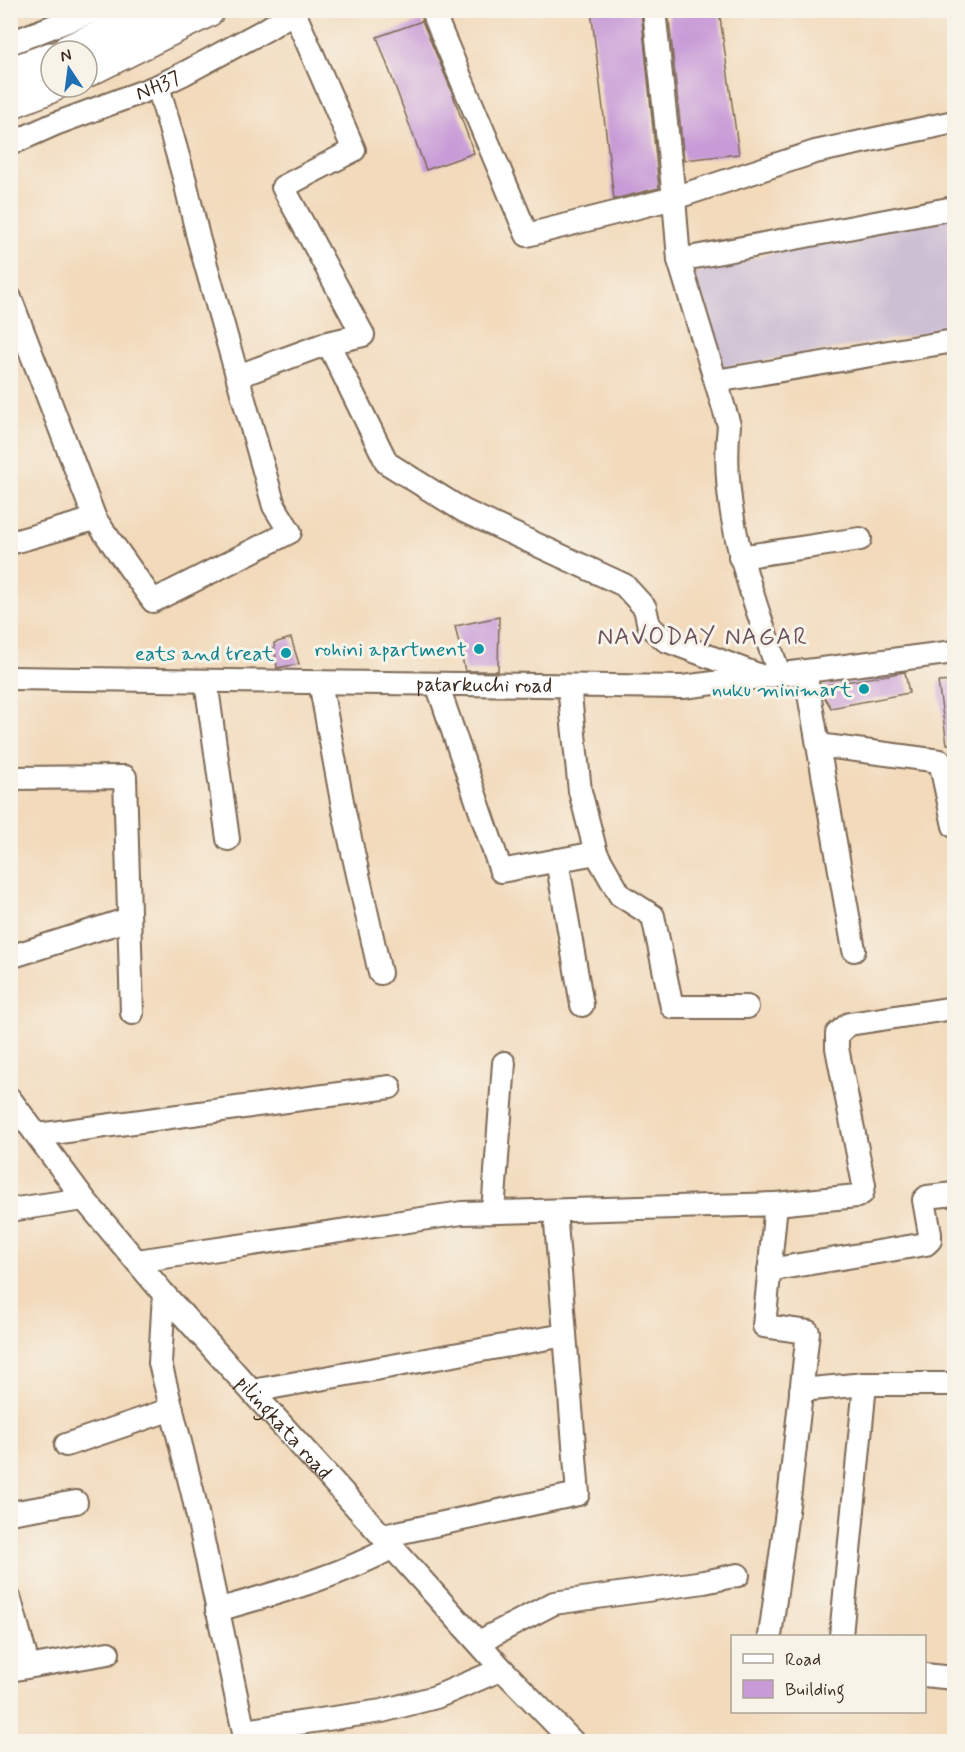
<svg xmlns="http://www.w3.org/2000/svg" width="965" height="1752" viewBox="0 0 965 1752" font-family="Mynerve,sans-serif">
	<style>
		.industrial { fill: #ccbed3 }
		.building { fill: #c89bd7 }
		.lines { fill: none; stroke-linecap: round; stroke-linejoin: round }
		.minor-casing { stroke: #7b6855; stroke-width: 26 }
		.highway-casing { stroke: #7b6855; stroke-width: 36 }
		.minor { stroke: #fff; stroke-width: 22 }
		.highway { stroke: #fff; stroke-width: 33 }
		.culture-dot { fill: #0f9aa8; stroke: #f7f3e8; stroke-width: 2 }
		.labels { text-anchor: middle; stroke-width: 6; stroke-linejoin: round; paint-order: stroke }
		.street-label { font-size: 21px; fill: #3b2a1e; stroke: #f7f3e8 }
		.culture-label { font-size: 21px; fill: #0d838f; stroke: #f7f3e8; text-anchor: end }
		.quarter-label { font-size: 24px; letter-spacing: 1.5px; fill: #6c525f; stroke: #f7f3e8 }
	</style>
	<rect width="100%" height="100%" fill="#f7f3e8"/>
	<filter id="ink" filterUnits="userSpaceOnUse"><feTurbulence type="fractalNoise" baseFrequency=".0167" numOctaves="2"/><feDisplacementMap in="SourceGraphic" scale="12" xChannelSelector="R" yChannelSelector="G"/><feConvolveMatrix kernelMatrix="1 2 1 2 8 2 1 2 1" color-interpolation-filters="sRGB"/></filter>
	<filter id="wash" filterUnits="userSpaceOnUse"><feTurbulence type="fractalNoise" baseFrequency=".008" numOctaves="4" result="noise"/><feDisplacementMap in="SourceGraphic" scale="24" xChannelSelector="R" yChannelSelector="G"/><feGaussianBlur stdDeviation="1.35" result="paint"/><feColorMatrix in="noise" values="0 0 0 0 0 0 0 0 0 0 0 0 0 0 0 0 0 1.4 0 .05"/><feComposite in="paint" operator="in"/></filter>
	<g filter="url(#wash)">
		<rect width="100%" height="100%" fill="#f2dabb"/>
		<path class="industrial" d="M954,216v113l-234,39 -29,-95 117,-28z"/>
		<g id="blocks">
			<path class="building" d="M591,10h50l18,178 -45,11z
				M668,10h51l20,144 -55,6z
				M422,21l28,66 24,66 -48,17 -49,-133z
				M499,617l-1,54h-33l-10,-45z
				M291,638l8,26 -22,4 -3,-25z
				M905,672l4,21 -78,15 -8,-13 -2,-9z
				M954,681v63h-7l-9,-62z"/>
		</g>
	</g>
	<g filter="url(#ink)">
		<use href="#blocks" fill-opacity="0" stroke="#7b6855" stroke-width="1.5"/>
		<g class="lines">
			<g class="minor-casing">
				<g id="minor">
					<path d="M432,10l95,225 147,-37 5,62 50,165c-10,88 23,168 50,249"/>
					<path d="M654,10l20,188 141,-46 139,-30"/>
					<path d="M10,43l86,-33"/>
					<path id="s1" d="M10,144l45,-20 103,-38 25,-12 84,-45 30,-19"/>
					<path d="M679,260l275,-52"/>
					<path d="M10,298l85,221 -85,24"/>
					<path d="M328,343l59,120 77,48 160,74 21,23 4,18 16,14 93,35"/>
					<path d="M238,376l90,-33 35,-8 -80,-148 71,-37 -60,-138"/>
					<path d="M716,381l238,-40"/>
					<path d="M95,519l58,82 137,-69 -16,-26 -76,-269 -13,-56 -27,-95"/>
					<path d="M740,557l120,-18"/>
					<path d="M805,671l49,279"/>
					<path id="s2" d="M10,678l673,9 271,-35"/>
					<path d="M206,681l22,158"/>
					<path d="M320,682l24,130 36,161"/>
					<path d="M437,684l64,187 95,-18"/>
					<path d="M569,686l11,105 16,62 24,42 33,21 19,91h75"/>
					<path d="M818,745l122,16 14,65"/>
					<path d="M10,778l115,-1 7,236"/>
					<path d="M557,860l25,145"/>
					<path d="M10,957l119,-38"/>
					<path id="s3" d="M10,1099l74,100 80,95 338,375 71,73"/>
					<path d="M38,1135l352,-48"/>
					<path d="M776,1204l81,-8 5,-3 2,-8 -27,-137v-14l12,-10 105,-16"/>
					<path d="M10,1210l74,-11"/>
					<path d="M493,1212l11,-149"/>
					<path d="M137,1261l325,-48 314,-9 -12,122 44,6 -18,158 -20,146"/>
					<path d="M769,1270l157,-26 4,-4v-6l-6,-34 3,-3 27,-3"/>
					<path d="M164,1294l-4,69 33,131 53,248"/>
					<path d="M801,1390l64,-6"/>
					<path d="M252,1391l313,-56"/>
					<path d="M66,1445l106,-36"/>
					<path d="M10,1513l66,-11"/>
					<path d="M383,1536l195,-42 -23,-283"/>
					<path d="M10,1600l15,54"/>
					<path d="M217,1610c60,-17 121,-33 176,-63"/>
					<path d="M841,1636l24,-252h89"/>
					<path d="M479,1642l75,-39 150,-21 34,-7"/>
					<path d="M10,1670l98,-17"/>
					<path d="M924,1675l30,3"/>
					<path d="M244,1731l138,-20 54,-14 66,-28"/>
				</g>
			</g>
			<g class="highway-casing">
				<path id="highway" d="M69,51l73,-32
					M87,70l121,-60
					M10,74l41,-15
					M10,102l41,-16"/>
			</g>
			<use href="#minor" class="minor"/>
			<use href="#highway" class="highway"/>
		</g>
	</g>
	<g class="culture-dot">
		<circle cx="479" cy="649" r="6"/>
		<circle cx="286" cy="653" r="6"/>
		<circle cx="864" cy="689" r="6"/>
	</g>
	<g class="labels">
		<g class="street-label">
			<text dy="7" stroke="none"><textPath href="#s1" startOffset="159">NH37</textPath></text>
			<text dy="7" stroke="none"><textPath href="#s2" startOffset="474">patarkuchi road</textPath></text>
			<text dy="7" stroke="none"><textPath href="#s3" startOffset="428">pilingkata road</textPath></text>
		</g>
		<g class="culture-label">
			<text x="467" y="656">rohini apartment</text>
			<text x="274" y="660">eats and treat</text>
			<text x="852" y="696">nuku minimart</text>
		</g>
		<g class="quarter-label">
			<text x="703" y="644">NAVODAY NAGAR</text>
		</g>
	</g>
	<rect width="965" height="1752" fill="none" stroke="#f7f3e8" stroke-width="36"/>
	<rect x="731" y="1635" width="195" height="78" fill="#f7f3e8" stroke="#aca397" stroke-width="1.5"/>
	<rect x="743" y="1654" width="30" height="9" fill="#ffffff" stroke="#aca397" stroke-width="1.5"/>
	<text x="785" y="1665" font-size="18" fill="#3b2a1e">Road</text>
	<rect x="743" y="1680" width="30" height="18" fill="#c89bd7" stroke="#aca397" stroke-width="1.5"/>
	<text x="785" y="1695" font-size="18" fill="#3b2a1e">Building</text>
	<g transform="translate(69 69) rotate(347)"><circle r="28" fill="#f7f3e8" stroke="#aca397" stroke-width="1.5"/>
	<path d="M0-4.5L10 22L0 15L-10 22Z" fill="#1f6fb2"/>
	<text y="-9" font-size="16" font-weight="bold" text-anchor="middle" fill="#3b2a1e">N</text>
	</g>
</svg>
